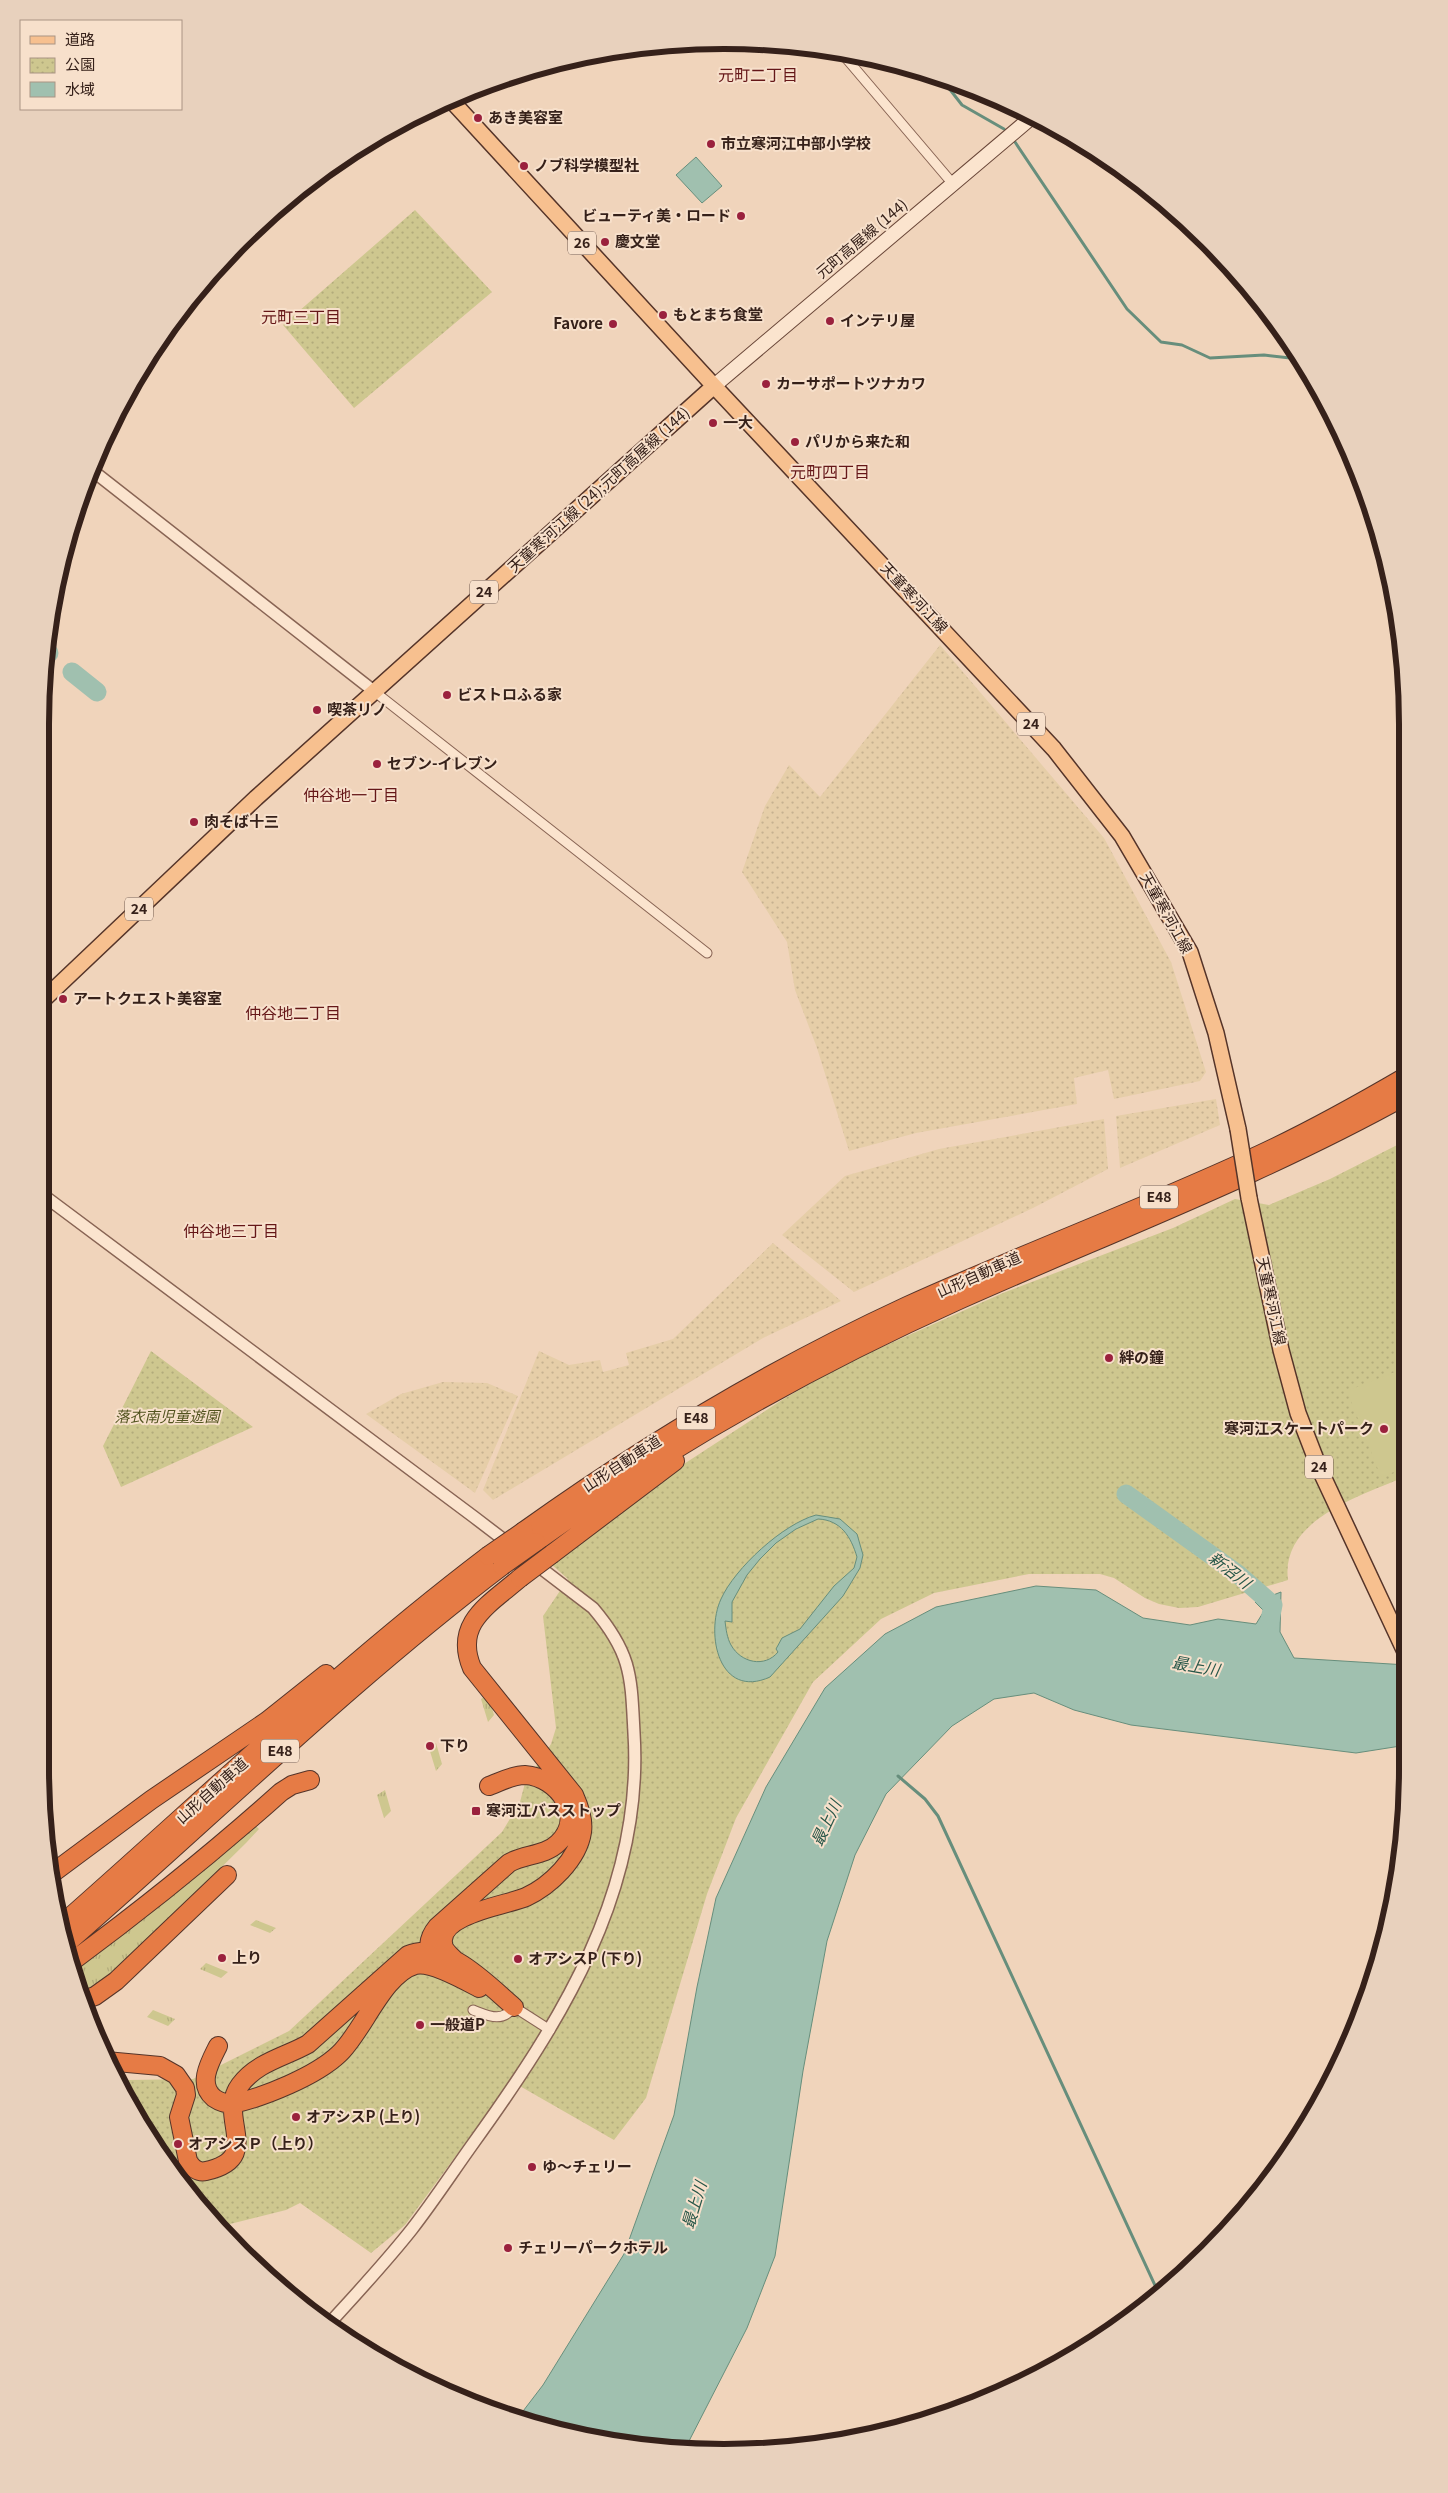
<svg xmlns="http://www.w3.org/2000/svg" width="1448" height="2493" viewBox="0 0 1448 2493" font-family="Georgia,'Noto Sans JP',serif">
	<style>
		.farmland { fill: url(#farmland-dots) }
		.grass { fill: url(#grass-tufts) }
		.park { fill: url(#park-dots) }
		.pitch { fill: #cec78f }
		.water { fill: #a0c0af; stroke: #678e7c; fill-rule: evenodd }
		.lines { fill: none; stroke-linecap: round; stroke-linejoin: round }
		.stream { stroke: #678e7c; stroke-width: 3 }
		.river { stroke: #a0c0af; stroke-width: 19 }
		.minor-casing { stroke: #886454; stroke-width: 11 }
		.tertiary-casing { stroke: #886454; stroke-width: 14 }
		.secondary-casing { stroke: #694638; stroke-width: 16 }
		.primary-casing { stroke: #553429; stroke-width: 18 }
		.motorway-casing { stroke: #553429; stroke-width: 20 }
		.minor { stroke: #fbe4ce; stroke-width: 9 }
		.tertiary { stroke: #fbe4ce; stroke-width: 11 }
		.secondary { stroke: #fbe4ce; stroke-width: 14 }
		.primary { stroke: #f7c08f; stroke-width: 15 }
		.motorway { stroke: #e67b45; stroke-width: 18 }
		.primary-bridge-casing { stroke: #553429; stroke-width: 18; stroke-linecap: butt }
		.motorway-bridge-casing { stroke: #553429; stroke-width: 20; stroke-linecap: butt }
		.primary-bridge { stroke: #f7c08f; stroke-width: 15 }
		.motorway-bridge { stroke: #e67b45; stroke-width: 18 }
		.poi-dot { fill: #9a213d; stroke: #f7e0cb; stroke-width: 2 }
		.labels { text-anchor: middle; stroke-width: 4; stroke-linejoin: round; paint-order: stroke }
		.shield { fill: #f7e0cb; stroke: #705a4f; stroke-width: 1 }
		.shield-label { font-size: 14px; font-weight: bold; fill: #36211a }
		.poi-label { font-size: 15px; font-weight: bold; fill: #36211a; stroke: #f7e0cb; text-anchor: start }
		.street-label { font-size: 15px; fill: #36211a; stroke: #f7e0cb }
		.park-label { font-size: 15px; font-style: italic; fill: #52531f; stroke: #f7e0cb }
		.neighbourhood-label { font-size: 16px; fill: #651718; stroke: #f7e0cb }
		.water-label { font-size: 16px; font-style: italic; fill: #285749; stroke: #f7e0cb }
		.rim { fill: none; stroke: #36211a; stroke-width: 6 }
	</style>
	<defs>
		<pattern id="farmland-dots" width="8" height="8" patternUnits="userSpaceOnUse" patternTransform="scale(1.25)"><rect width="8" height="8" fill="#e6cea8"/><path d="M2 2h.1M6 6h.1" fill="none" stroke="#c6b190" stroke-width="1.8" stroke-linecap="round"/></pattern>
		<pattern id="grass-tufts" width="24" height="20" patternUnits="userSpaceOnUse" patternTransform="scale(1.25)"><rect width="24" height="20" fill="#cec78f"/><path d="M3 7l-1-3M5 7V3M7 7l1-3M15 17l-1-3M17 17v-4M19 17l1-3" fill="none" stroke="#b2ab7b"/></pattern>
		<pattern id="park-dots" width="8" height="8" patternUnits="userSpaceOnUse" patternTransform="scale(1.25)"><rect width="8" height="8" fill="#cec78f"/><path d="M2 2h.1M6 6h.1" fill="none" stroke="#b2ab7b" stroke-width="1.8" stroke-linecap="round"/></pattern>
	</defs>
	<rect width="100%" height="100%" fill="#f0d4bb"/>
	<path class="farmland" d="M940,645l164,193 67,124 35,110 -6,9 -86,18 -6,-29 -34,8 3,26 -161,29 -67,18 -32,-103 -22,-58 -8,-48 -45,-70 23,-66 24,-41 31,32z
		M1216,1099l4,26 -100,43 -4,-52z
		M1104,1119l4,50 -75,39 -179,84 -72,-57 63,-59 94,-27z
		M773,1243l68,58 -78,37 -270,162 -10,-10 56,-139 30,14 31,-5 3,12 26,-7 -3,-12 47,-14z
		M443,1382l44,1 31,13 -43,97 -109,-79 35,-20z"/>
	<path class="grass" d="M488,1694l6,21 -6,7 -7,-23z
		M436,1743l6,21 -6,7 -7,-23z
		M385,1790l6,21 -7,7 -7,-23z
		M256,1826l3,3 -13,14 -147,145 -20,8 -7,-24z
		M256,1920l20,8 -6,5 -20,-8z
		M206,1963l22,9 -7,6 -21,-9z
		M153,2010l22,9 -7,7 -21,-9z"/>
	<path class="park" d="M415,210l77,82 -138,116 -71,-83z
		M1407,1140v336c-44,19 -127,43 -119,104l-90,27 -19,1 -20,-4 -14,-6 -31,-20 -14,-4h-71l-95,19 -53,26 -68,63 -77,136 -29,76 -61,204 -32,42 -103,-59 -106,144 -34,28 -71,-50 -14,7 -68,17 -37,-42 -57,-92 2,-13 67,-1 96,-48 213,-199 18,-30 5,-19 26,-39 5,-16 -13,-112 25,-37 -17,-15 90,-72 141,-92 60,-35 161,-72 170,-65 62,-29 34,6 61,-26z
		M151,1351l102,76 -132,60 -18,-41z"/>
	<path class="pitch" d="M1405,1368l2,99 -26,10 -34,-86z"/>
	<path class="water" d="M696,157l26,29 -20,17 -26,-28z
		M816,1515l24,4 17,15 6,21 -3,13 -17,28 -73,81c-51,23 -65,-43 -49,-78 14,-31 62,-75 95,-84zM818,1519c23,1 33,18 39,38l-3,11 -20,18 -34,43 -18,9 -6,11 2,3c-13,16 -37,11 -47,-7 -4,-7 -5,-16 -6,-24l7,1v-20l15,-27 13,-16 16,-16 20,-14z
		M1036,1586l60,4 47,28 47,7 28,-6 38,5 8,-13 -9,-9 26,-10 -1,40 14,26 113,7v80l-51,8 -225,-28 -57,-15 -40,-17 -40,6 -42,27 -66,68 -31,61 -28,86 -24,130 -28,185 -28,72 -59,115 -4,6c-57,-2 -113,-10 -167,-30l26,-34 81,-131 50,-139 23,-128 19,-89 50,-111 59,-99 60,-54 51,-27z"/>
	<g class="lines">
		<path class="stream" d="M923,73l25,14 14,18 42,24
			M1015,142l112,167 34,33 21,3 28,13 54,-3 35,4
			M898,1776l27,23 13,17 221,478"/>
		<path class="river" d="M47,651l2,2
			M72,672l25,20
			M1126,1494l113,81 34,30 -3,15"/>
		<g class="minor-casing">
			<path id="minor" d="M840,51l113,133
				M375,692l332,261
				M473,2010c16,6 29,13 41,-3l36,23"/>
		</g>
		<g class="tertiary-casing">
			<path id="tertiary" d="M234,248l94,-80
				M93,471l282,221
				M43,1195l431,322 119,91c39,46 38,68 41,125 10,158 -74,290 -162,412 -20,28 -39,57 -60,84 -26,33 -55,64 -84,96"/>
		</g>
		<g class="secondary-casing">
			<path id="secondary" d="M714,386l318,-269"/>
		</g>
		<g class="primary-casing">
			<path id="primary" d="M450,99l264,287 340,363 68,87 68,116 26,81 22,96
				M43,1000l213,-202 458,-412
				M1249,1198l32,152 17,63 22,57 87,186"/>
		</g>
		<g class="motorway-casing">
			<path id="motorway" d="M524,1531c120,-86 249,-163 383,-225 117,-53 238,-98 354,-152 50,-23 98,-50 146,-78
				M536,1542c132,-95 274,-175 423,-242 150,-67 304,-125 448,-205
				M552,1554l123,-93
				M50,1875l101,-75 116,-79 59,-47
				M61,1925c141,-124 277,-255 427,-369
				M66,1944c145,-126 282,-261 436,-378
				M436,1961c-10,-11 -8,-23 1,-34l72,-64c15,-9 36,-7 49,-20 28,-26 0,-66 -33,-68 -13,0 -25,7 -36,11
				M456,1961c-5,-5 -13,-11 -13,-18 -4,-29 65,-38 83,-46 24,-11 52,-38 56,-65 2,-13 -3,-26 -8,-37l-102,-127c-19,-45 18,-64 48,-90
				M70,1963c73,-54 143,-110 211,-171l11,-7 18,-5
				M81,2001l14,-5 21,-15 111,-106
				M218,2046c-8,16 -21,38 -4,52 6,4 12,6 19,6 31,-7 83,-28 106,-50 24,-22 44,-80 76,-89 16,-4 49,15 64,23
				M106,2061l54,5 16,9 9,13 1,7 -7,22 9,44c4,7 10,12 18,10 59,-13 10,-54 34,-86 17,-23 45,-28 68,-41l100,-89c38,-16 79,29 106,52"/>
		</g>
		<use href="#minor" class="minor"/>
		<use href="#tertiary" class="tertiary"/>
		<use href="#secondary" class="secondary"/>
		<use href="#primary" class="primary"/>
		<use href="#motorway" class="motorway"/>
		<g class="primary-bridge-casing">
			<path id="primary-bridge" d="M1238,1129l11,69"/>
		</g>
		<g class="motorway-bridge-casing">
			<path id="motorway-bridge" d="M488,1556l36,-25
				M502,1566l34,-24
				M520,1578l32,-24"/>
		</g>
		<use href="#primary-bridge" class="primary-bridge"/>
		<use href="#motorway-bridge" class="motorway-bridge"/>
	</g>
	<g class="poi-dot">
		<circle cx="478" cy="118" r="5"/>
		<circle cx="711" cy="144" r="5"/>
		<circle cx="524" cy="166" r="5"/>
		<circle cx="741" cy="216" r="5"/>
		<circle cx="605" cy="242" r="5"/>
		<circle cx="663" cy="315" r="5"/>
		<circle cx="830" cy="321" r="5"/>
		<circle cx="613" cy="324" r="5"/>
		<circle cx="766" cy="384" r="5"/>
		<circle cx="713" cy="423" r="5"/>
		<circle cx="795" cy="442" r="5"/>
		<circle cx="447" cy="695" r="5"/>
		<circle cx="317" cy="710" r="5"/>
		<circle cx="377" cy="764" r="5"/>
		<circle cx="194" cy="822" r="5"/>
		<circle cx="63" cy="999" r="5"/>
		<circle cx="1109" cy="1358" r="5"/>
		<circle cx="1384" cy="1429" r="5"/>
		<circle cx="430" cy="1746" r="5"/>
		<rect x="471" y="1806" width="10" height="10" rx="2.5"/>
		<circle cx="222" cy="1958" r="5"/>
		<circle cx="518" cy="1959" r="5"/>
		<circle cx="420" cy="2025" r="5"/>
		<circle cx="296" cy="2117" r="5"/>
		<circle cx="178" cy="2144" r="5"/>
		<circle cx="532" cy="2167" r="5"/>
		<circle cx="508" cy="2248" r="5"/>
	</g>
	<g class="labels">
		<g class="shield">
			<rect x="568" y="231.5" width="28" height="23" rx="4"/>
			<rect x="470" y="580.5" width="28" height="23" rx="4"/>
			<rect x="1017" y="712.5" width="28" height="23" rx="4"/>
			<rect x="125" y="897.5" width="28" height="23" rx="4"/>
			<rect x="1140" y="1185.5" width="38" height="23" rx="4"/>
			<rect x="677" y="1406.5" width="38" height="23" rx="4"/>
			<rect x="1305" y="1455.5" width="28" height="23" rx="4"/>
			<rect x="261" y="1739.5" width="38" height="23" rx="4"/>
		</g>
		<g class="shield-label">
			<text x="582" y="248">26</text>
			<text x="484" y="597">24</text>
			<text x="1031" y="729">24</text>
			<text x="139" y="914">24</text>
			<text x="1159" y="1202">E48</text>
			<text x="696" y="1423">E48</text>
			<text x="1319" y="1472">24</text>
			<text x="280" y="1756">E48</text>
		</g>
		<g class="poi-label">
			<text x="488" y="123">あき美容室</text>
			<text x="721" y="149">市立寒河江中部小学校</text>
			<text x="534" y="171">ノブ科学模型社</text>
			<text x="731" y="221" text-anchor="end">ビューティ美・ロード</text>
			<text x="615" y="247">慶文堂</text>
			<text x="673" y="320">もとまち食堂</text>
			<text x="840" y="326">インテリ屋</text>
			<text x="603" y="329" text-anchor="end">Favore</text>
			<text x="776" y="389">カーサポートツナカワ</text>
			<text x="723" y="428">一大</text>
			<text x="805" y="447">パリから来た和</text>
			<text x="457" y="700">ビストロふる家</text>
			<text x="327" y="715">喫茶リノ</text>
			<text x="387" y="769">セブン-イレブン</text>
			<text x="204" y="827">肉そば十三</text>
			<text x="73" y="1004">アートクエスト美容室</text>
			<text x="1119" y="1363">絆の鐘</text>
			<text x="1374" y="1434" text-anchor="end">寒河江スケートパーク</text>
			<text x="440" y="1751">下り</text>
			<text x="486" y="1816">寒河江バスストップ</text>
			<text x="232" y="1963">上り</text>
			<text x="528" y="1964">オアシスP (下り)</text>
			<text x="430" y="2030">一般道P</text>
			<text x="306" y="2122">オアシスP (上り)</text>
			<text x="188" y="2149">オアシスＰ（上り）</text>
			<text x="542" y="2172">ゆ～チェリー</text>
			<text x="518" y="2253">チェリーパークホテル</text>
		</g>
		<g class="street-label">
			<text transform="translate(862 239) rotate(-40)" y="5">元町高屋線 (144)</text>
			<text transform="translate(599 490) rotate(-42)" y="5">天童寒河江線 (24);元町高屋線 (144)</text>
			<text transform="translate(914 598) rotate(47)" y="5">天童寒河江線</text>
			<text transform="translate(1166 913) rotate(61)" y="5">天童寒河江線</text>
			<text transform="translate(979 1275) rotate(-24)" y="5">山形自動車道</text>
			<text transform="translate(1271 1301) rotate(78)" y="5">天童寒河江線</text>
			<text transform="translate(622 1464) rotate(-33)" y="5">山形自動車道</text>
			<text transform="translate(212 1791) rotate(-42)" y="5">山形自動車道</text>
		</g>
		<g class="park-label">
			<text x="167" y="1422">落衣南児童遊園</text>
		</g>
		<g class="neighbourhood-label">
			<text x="758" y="81">元町二丁目</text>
			<text x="301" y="323">元町三丁目</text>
			<text x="830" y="478">元町四丁目</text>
			<text x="351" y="801">仲谷地一丁目</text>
			<text x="293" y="1019">仲谷地二丁目</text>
			<text x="231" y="1237">仲谷地三丁目</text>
		</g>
		<g class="water-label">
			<text transform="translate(1230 1570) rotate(38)" y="6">新沼川</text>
			<text transform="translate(1196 1666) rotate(10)" y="6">最上川</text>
			<text transform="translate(826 1823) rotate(-65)" y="6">最上川</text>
			<text transform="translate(694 2205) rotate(-73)" y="6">最上川</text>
		</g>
	</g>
	<path d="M0 0H1448V2493H0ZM724 49H724A675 675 0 0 1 1399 724V1769A675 675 0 0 1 724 2444H724A675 675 0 0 1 49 1769V724A675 675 0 0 1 724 49Z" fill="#e8d1bd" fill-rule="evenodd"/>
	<path class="rim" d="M724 49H724A675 675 0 0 1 1399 724V1769A675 675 0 0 1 724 2444H724A675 675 0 0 1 49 1769V724A675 675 0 0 1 724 49Z"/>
	<rect x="20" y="20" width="162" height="90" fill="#f7e0cb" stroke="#aa9484"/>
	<rect x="30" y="36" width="25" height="8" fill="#f7c08f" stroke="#aa9484"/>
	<text x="65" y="45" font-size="15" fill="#36211a">道路</text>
	<rect x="30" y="58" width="25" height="15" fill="url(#park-dots)" stroke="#aa9484"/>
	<text x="65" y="70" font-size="15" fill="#36211a">公園</text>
	<rect x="30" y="82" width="25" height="15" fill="#a0c0af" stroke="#aa9484"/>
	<text x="65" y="95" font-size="15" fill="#36211a">水域</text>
</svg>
